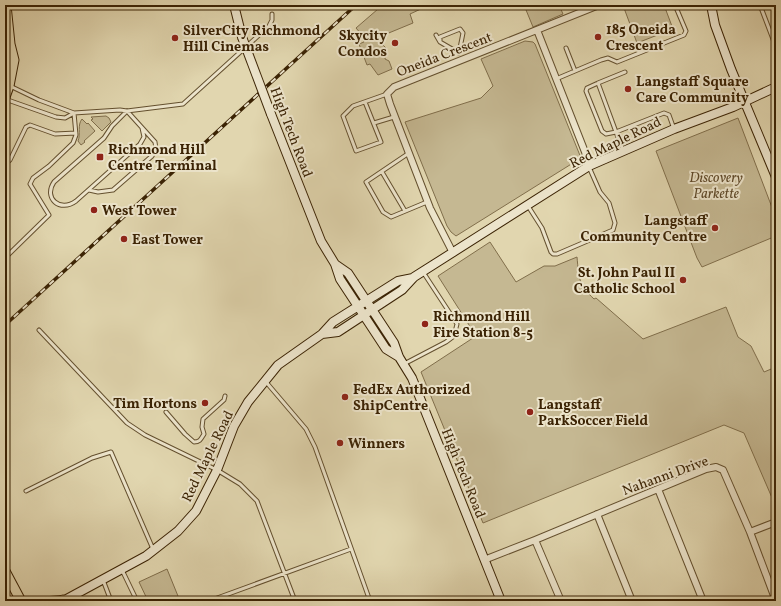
<svg xmlns="http://www.w3.org/2000/svg" width="781" height="606" viewBox="0 0 781 606" font-family="Vollkorn,serif">
	<style>
		.green { fill: #c5b892; stroke: #806e4b }
		.lines { fill: none; stroke-linecap: round; stroke-linejoin: round }
		.lane-casing { stroke: #64502f; stroke-width: 5 }
		.street-casing { stroke: #64502f; stroke-width: 8 }
		.secondary-casing { stroke: #3b2304; stroke-width: 10 }
		.primary-casing { stroke: #3b2304; stroke-width: 11 }
		.lane { stroke: #ece4cb; stroke-width: 3 }
		.street { stroke: #ece4cb; stroke-width: 6 }
		.secondary { stroke: #ece4cb; stroke-width: 8 }
		.primary { stroke: #e1d6af; stroke-width: 9 }
		.rail-casing { stroke: #3b2304; stroke-width: 3.5 }
		.rail { stroke: #ece4cb; stroke-width: 2; stroke-dasharray: 6; stroke-linecap: butt }
		.secondary-bridge-casing { stroke: #3b2304; stroke-width: 10; stroke-linecap: butt }
		.secondary-bridge { stroke: #ece4cb; stroke-width: 8 }
		.poi-dot { fill: #8f2418; stroke: #ece4cb; stroke-width: 1.5 }
		.labels { text-anchor: middle; stroke-width: 4; stroke-linejoin: round; paint-order: stroke }
		.poi-label { font-size: 14px; font-weight: bold; fill: #3b2304; stroke: #ece4cb; text-anchor: start }
		.street-label { font-size: 14px; fill: #3b2304; stroke: #ece4cb }
		.park-label { font-size: 14px; font-style: italic; fill: #5e4828; stroke: #ece4cb }
	</style>
	<rect width="100%" height="100%" fill="#e1d6af"/>
	<filter id="stains"><feTurbulence type="fractalNoise" baseFrequency=".005" numOctaves="4"/><feColorMatrix values="0 0 0 0 .2 0 0 0 0 .09 0 0 0 0 .02 0 0 0 .5 -.17"/></filter>
	<radialGradient id="worn" r=".72"><stop offset=".6" stop-color="#630" stop-opacity="0"/><stop offset="1" stop-color="#630" stop-opacity=".3"/></radialGradient>
	<path class="green" d="M387,5h35l1,3 -13,6 3,9 -34,14 -1,3 8,8 -1,11 4,2 3,8 -14,6 -8,-11 -3,1 -8,-21 5,-2 -2,-7 -6,-7 22,-19z
		M524,5h35l4,9 -30,13z
		M632,5h32l9,24 -36,14 -13,-35z
		M525,41l8,1 2,2 46,114 -125,78 -5,-4 -4,-6 -42,-104 76,-24 12,-12 -12,-27z
		M106,116l3,2 2,4 -9,9 -11,-11 2,-1 -2,-2z
		M738,118l38,100v18l-74,31 -5,-9 -41,-107z
		M82,119l5,5 1,-1 7,8 -11,10 1,1 -4,3 -3,-4c3,-7 -1,-16 4,-22z
		M490,242l26,40 28,-16h11l22,-9c2,21 1,27 17,42l2,-1 47,41 83,-32 12,30 13,9 13,26 12,-5v140l-32,-74 -20,-8 -241,98 -62,-151 55,-36 -38,-60z
		M167,569l13,32h-32l-9,-19z"/>
	<g class="lines">
		<g class="lane-casing">
			<path id="lane" d="M760,5l16,42
				M460,29l3,4 -4,20 -19,-11v-5z
				M436,35l4,7
				M566,48l9,23
				M556,79l45,-19 7,-2 9,4 67,-27 2,-4 -11,-26
				M598,83l27,-11
				M10,86l29,14 35,13
				M5,99l51,18 9,1 9,-5 46,-3 7,1 56,-7 86,-78 3,-6v-6
				M365,102l16,40 -25,9 -13,-35 10,-10 34,-12
				M127,111l-15,15 -8,12 -50,44c-11,16 6,31 22,19l64,-57 4,-7 -2,-9
				M374,123l20,-6
				M623,150l-7,-18 -18,-49 -11,5 -1,3 16,40 4,3 10,-2 48,-19 5,2 5,14
				M409,153l-43,29 17,30 8,5 36,-15
				M5,164l5,-4 16,-33 4,-2 25,9 21,-1
				M382,172l23,39
				M89,190l9,2 15,-2 39,-34 4,-7 -1,-7 -28,-31
				M528,206l14,22 9,24 2,2h4l56,-24 2,-7 -6,-20 -9,-11 -11,-25
				M5,258l44,-43 -19,-31 3,-6 16,-12 24,-23 3,-8 -2,-22
				M39,330l88,93 18,12 72,35 23,14 17,17 38,100
				M404,364l42,-22 8,-6 3,-12 -34,-52
				M266,382l40,47 9,18 55,154
				M166,412l19,22 9,8c6,0 7,-3 10,-8l-2,-7 1,-8 21,-19 1,-4
				M26,491l66,-33 19,-6 42,97
				M122,570l15,31
				M103,580l8,21
				M209,601l142,-52"/>
		</g>
		<g class="street-casing">
			<path id="street" d="M537,30l48,122 4,14
				M453,253l-23,-45 -40,-104 -3,-10 7,-7 205,-82
				M658,489l45,112
				M597,514l35,87
				M750,532l26,-10
				M535,540l26,61
				M484,560l51,-20 171,-71 10,-2 7,3 27,62 26,69"/>
		</g>
		<g class="secondary-casing">
			<path id="secondary" d="M234,5l8,32
				M711,5l4,20 16,44 45,108
				M271,114l50,127 14,23 5,15 46,70 13,8
				M335,264l13,9 46,70 5,14 13,21 89,223
				M322,334l16,-2 64,-42 12,-13 175,-111 85,-37 59,-22 43,-20
				M50,601l13,-1
				M63,601l83,-45 32,-25 18,-20 21,-41 17,-44 14,-24 30,-37 44,-31 11,-12 65,-41 15,-3"/>
		</g>
		<g class="primary-casing">
			<path id="primary" d="M5,97l4,-11 5,-26 -4,-16 -4,-39
				M5,571l16,30
				M63,601v-1"/>
		</g>
		<use href="#lane" class="lane"/>
		<use href="#street" class="street"/>
		<use href="#secondary" class="secondary"/>
		<use href="#primary" class="primary"/>
		<g class="rail-casing">
			<path id="rail" d="M5,325l351,-320"/>
		</g>
		<use href="#rail" class="rail"/>
		<g class="secondary-bridge-casing">
			<path id="secondary-bridge" d="M242,37l29,77"/>
		</g>
		<use href="#secondary-bridge" class="secondary-bridge"/>
	</g>
	<g class="poi-dot">
		<circle cx="598" cy="37" r="4"/>
		<circle cx="175" cy="38" r="4"/>
		<circle cx="395" cy="43" r="4"/>
		<circle cx="628" cy="89" r="4"/>
		<rect x="96" y="153" width="8" height="8" rx="2"/>
		<circle cx="94" cy="210" r="4"/>
		<circle cx="715" cy="228" r="4"/>
		<circle cx="124" cy="239" r="4"/>
		<circle cx="683" cy="280" r="4"/>
		<circle cx="425" cy="324" r="4"/>
		<circle cx="345" cy="397" r="4"/>
		<circle cx="205" cy="403" r="4"/>
		<circle cx="530" cy="412" r="4"/>
		<circle cx="340" cy="443" r="4"/>
	</g>
	<g class="labels">
		<g class="poi-label">
			<text x="606" y="34">185 Oneida<tspan x="606" dy="16">Crescent</tspan></text>
			<text x="183" y="35">SilverCity Richmond<tspan x="183" dy="16">Hill Cinemas</tspan></text>
			<text x="387" y="40" text-anchor="end">Skycity<tspan x="387" dy="16">Condos</tspan></text>
			<text x="636" y="86">Langstaff Square<tspan x="636" dy="16">Care Community</tspan></text>
			<text x="108" y="154">Richmond Hill<tspan x="108" dy="16">Centre Terminal</tspan></text>
			<text x="102" y="215">West Tower</text>
			<text x="707" y="225" text-anchor="end">Langstaff<tspan x="707" dy="16">Community Centre</tspan></text>
			<text x="132" y="244">East Tower</text>
			<text x="675" y="277" text-anchor="end">St. John Paul II<tspan x="675" dy="16">Catholic School</tspan></text>
			<text x="433" y="321">Richmond Hill<tspan x="433" dy="16">Fire Station 8-5</tspan></text>
			<text x="353" y="394">FedEx Authorized<tspan x="353" dy="16">ShipCentre</tspan></text>
			<text x="197" y="408" text-anchor="end">Tim Hortons</text>
			<text x="538" y="409">Langstaff<tspan x="538" dy="16">ParkSoccer Field</tspan></text>
			<text x="348" y="448">Winners</text>
		</g>
		<g class="street-label">
			<text transform="translate(444 54) rotate(-21)" y="5">Oneida Crescent</text>
			<text transform="translate(292 132) rotate(69)" y="5">High Tech Road</text>
			<text transform="translate(615 142) rotate(-26)" y="5">Red Maple Road</text>
			<text transform="translate(207 456) rotate(-64)" y="5">Red Maple Road</text>
			<text transform="translate(464 473) rotate(68)" y="5">High Tech Road</text>
			<text transform="translate(665 475) rotate(-20)" y="5">Nahanni Drive</text>
		</g>
		<g class="park-label">
			<text x="716" y="182">Discovery<tspan x="716" dy="16">Parkette</tspan></text>
		</g>
	</g>
	<rect width="781" height="606" fill="none" stroke="#e1d6af" stroke-width="20"/>
	<rect x="6" y="6" width="769" height="594" fill="none" stroke="#3b2304" stroke-width="2"/>
	<rect x="10" y="10" width="761" height="586" fill="none" stroke="#3b2304"/>
	<rect width="100%" height="100%" filter="url(#stains)"/>
	<rect width="100%" height="100%" fill="url(#worn)"/>
</svg>
